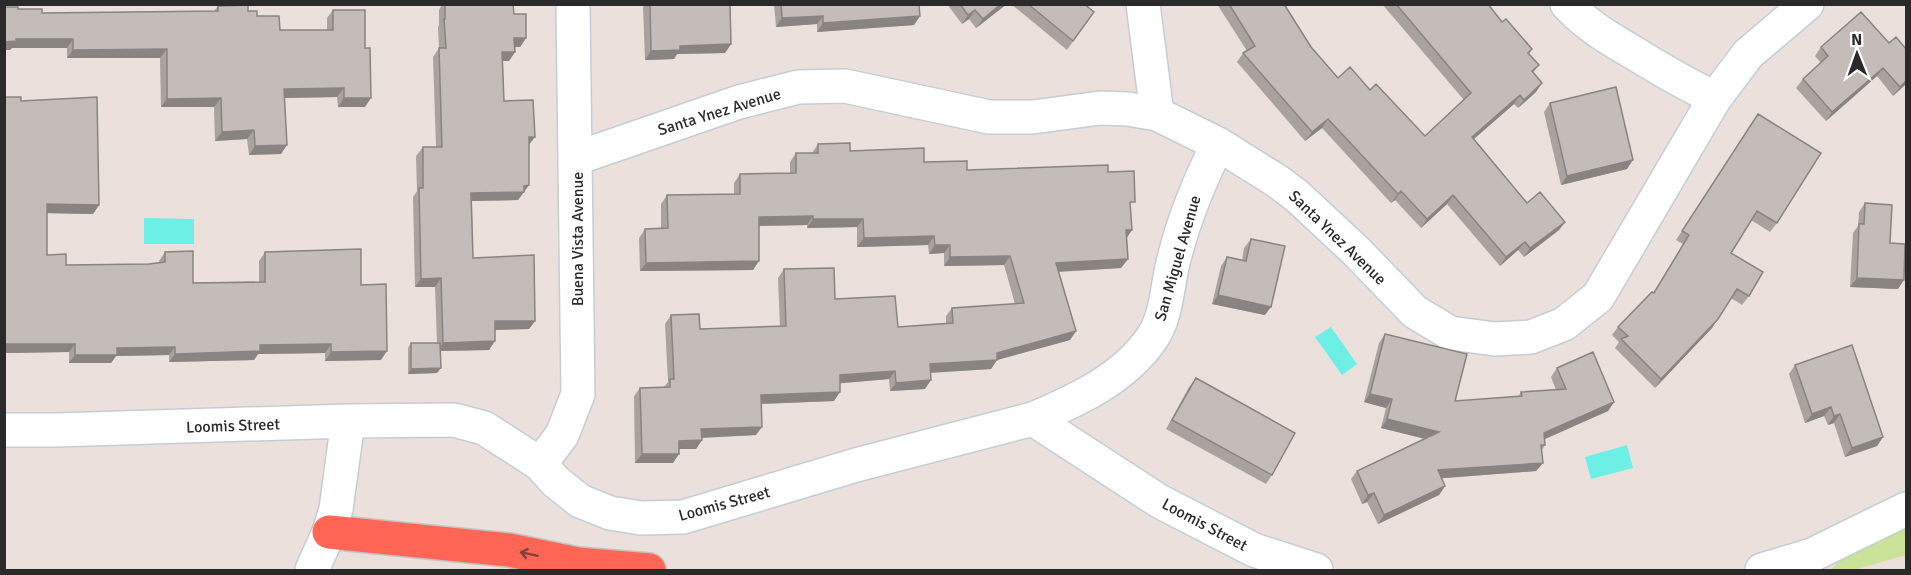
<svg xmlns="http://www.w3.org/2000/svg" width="1911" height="575" viewBox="0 0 1911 575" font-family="Signika,sans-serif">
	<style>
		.green { fill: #cbe398 }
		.water { fill: #6eefe6 }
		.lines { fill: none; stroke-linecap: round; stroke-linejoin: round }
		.minor-casing { stroke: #c4cdd4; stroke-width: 36 }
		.highway-casing { stroke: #c3c3c3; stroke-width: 36 }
		.minor { stroke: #fff; stroke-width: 33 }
		.highway { stroke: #f65; stroke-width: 33 }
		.wall { fill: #a9a29e }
		.shaded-wall { fill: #898481 }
		.building { fill: #c4bcb8; stroke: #898481; stroke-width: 1.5 }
		.oneway { stroke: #7f423b }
		.labels { text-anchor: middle; stroke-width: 5; stroke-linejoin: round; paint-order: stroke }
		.street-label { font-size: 16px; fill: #2a2a2a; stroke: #fff }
	</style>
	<rect width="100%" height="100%" fill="#ece0dc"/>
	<path class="green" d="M1906,509v46l-52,15h-23l36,-40z"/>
	<path class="water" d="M144,218l50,1v25h-50z
		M1331,327l26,37 -15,11 -27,-38z
		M1627,445l6,23 -42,11 -6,-22z"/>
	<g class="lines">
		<g class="minor-casing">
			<path id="minor" d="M1143,4l14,110
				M1567,4c19,21 43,35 67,49 26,16 53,32 81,45
				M577,158l162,-56 59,-15 47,-1 144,31h44l67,-9 28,1 29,5 61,30 59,37 20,15 59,55 59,61 35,21 45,6 36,-2 33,-13 34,-27 117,-199 33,-44 59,-50
				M1033,419c44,-19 91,-40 119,-81 16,-23 15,-57 23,-83 10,-39 25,-75 43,-111
				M4,430h53l291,-9 106,-1 30,8 56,36 15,17 25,20 30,12 31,5 42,-1 173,-52 177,-46 126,82 95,49 62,20
				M540,464l22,-29 16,-41 -5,-390
				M312,570l17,-38 7,-23 12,-88
				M1762,570l50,-15 94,-46"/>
		</g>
		<g class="highway-casing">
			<path id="highway" d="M329,532l180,18 69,14 71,6"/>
		</g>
		<use href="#minor" class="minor"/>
		<use href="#highway" class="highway"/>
	</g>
	<path class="wall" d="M442,4h71l1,10 12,24 -6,9h-5v5l-6,9h-6l1,40 31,36 -6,8v40l-11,15 -46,1 1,57 62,63 -6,8 -34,1 -6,20 -49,1 -3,22 -29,1v-26l3,-5h26l-2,-56h-20l-2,-90 4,-6 -1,-35 7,-9h13l-3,-90 6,-9 -1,-21 1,-2v-15z
		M645,4h85l1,40 -6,9 -48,1 -3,5 -29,1 -2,-53z
		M774,4h145l1,12 -6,9 -97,7v-8l-41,3z
		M947,4h60l-31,24 -7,-9 -7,5z
		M1011,4h73l10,8 -27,38z
		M1217,4h67l27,43 27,31 32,12 55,46 39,-36 -82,-96h106l14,18 30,27 -3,5 10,11 -6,8 3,19 -18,16 -4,-4 -41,35 54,64 38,19 -6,8 -35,27 -6,-7 -18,16 -53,-62 -26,24 -26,-28 -4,3 -69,-75 -17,13 -68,-79 6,-9 4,-2z
		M218,6l30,5 32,19h47v-12l6,-8 32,97h-27l-1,-10 -53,1 -3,56 -32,1 -2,-16 -32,2 -1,-34h-53l-1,-49h-93v-10h-55l-2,2h-6v-43l38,6 172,-2z
		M1861,12l45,72 -13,12 -16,-20 -51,45 -30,-33 7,-9 18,-16 -6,-7 6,-9z
		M4,97l17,4 78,104 -6,9 -46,-1v42l19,10 83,-1 10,-1v-2l6,-9 28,31 66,-1v-21l6,-9 96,33 20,75 -56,1v-8l-67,1 -4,6 -85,2v-7l-53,1 -5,7h-42v-11l-65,1z
		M1550,103l77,66 -66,16 -17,-73z
		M1752,123l25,100 -7,9 -19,-12 -20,33 18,43 -7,9 -11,-7 -19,30 -57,60 -40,-40 4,-6 -7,-7 6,-8 35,-34 30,-49 -7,-4z
		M818,144l32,7 74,11 43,8 141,2 23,37 -4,29 1,21 -7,9 -62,4 17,59 -6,9 -73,20 -6,9 -61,4 -5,16 -35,2 -1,-12 -49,4 -6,18 -73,3 -5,31 -54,3v2l-6,9h-17l-6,14h-38l-1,-67 6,-8 24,-1 4,-5 -3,-58 6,-9 29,14 80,-2 -2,-49 6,-9 51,30 63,28 48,-4v-7l6,-8 63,-4 -11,-39 -60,1v-13l-15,1 -1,-9 -71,2v-20l-50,1v-3l-48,1 -6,44 -113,1 -1,-33 6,-9 16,-1v-24l6,-9 67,-1v-11l6,-9 50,-1v-11l6,-9h16z
		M1865,203l25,40 8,46 -48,-2 3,-54 5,-7 1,-14z
		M1251,239l14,76 -53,-11 9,-38 6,-9 15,3 2,-12z
		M1385,334l70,67 63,-4 3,-5 35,-2 -5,-13 6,-9 57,34 -6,9 -63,28v6l-3,5 1,13 -7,8 -94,7 3,8 -6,9 -61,29 -11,-22 -5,2 -11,-25 6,-8 68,-33 -44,-10 5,-20 -22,-6 15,-59z
		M1795,365l88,72 -6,9 -32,11 -11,-34 -6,2 -4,-9 -19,7 -16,-49z
		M1196,378l76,97 -6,9 -100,-55 23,-42z"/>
	<path class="shaded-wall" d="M1001,4h6l-31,24 7,-9z
		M975,10l-6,9 -7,5 6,-9z
		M823,16l-6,8 -41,3 6,-9z
		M920,16l-6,9 -97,7 6,-9z
		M514,38h12l-6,9h-12z
		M16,39h57l-6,9h-55l-2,2h-6v-8z
		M731,44l-6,9 -48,1 -3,5 -29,1 6,-9 29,-5z
		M167,49l-7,9h-93l6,-8z
		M502,52h13l-6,9h-13z
		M1883,68l-6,8 -51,45 6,-9z
		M1906,81v3l-13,12 7,-9z
		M1542,83l-6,9 -18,16 6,-8z
		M344,88l-7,9 -59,1 6,-9z
		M1520,95l-6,9 -48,42 6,-9z
		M221,98l-7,9h-53l6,-8z
		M344,98h27l-6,9h-27z
		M1328,119l-6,9 -17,13 7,-9z
		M254,130l-7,9 -32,2 7,-9z
		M529,137h6l-7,8z
		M287,145l-6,9 -32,1 6,-9z
		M1633,160l-6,9 -66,16 6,-9z
		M529,185l-11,15 -53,1 6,-8z
		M1401,191l-6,9 -4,3 7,-9z
		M1453,195l-6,9 -26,24 6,-9z
		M47,204l52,1 -6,9 -52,-1z
		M813,216l-6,9 -55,1 7,-9z
		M813,219h50l-6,8 -50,1z
		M1565,222l-6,8 -35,27 6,-9z
		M1126,230h6l-6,9z
		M934,236l-6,9 -71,2 7,-9z
		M1525,242l-7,8 -18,16 6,-9z
		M935,245h15l-6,8 -15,1z
		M1010,256l-6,9 -60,1 6,-9z
		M1128,259l-7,9 -71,4 6,-9z
		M759,261l-6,9 -113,1 6,-8z
		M441,278l-6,9h-20l6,-8z
		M1857,278l47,2 -6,9 -48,-2z
		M1218,295l53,12 -6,8 -53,-11z
		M1718,319l-6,9 -57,60 6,-9z
		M495,321h40l-6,8 -40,1z
		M1076,331l-6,9 -73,20 -6,9 -67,4 6,-9 67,-11z
		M495,341l-6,9 -52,1 6,-8z
		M4,344h71l-6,8 -65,1z
		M331,344l-6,9 -67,1 -4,6 -85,2 6,-8 85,-9z
		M175,347l-6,8 -53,1 -5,7h-42l6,-8 42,-7z
		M387,351l-6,9 -56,1 6,-9z
		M441,368l-4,5 -29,1 3,-5z
		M895,371l-6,8 -56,5 7,-9z
		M931,380l-6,9 -35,2 6,-8z
		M840,392l-6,9 -79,3 6,-9z
		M1370,394l22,5 -6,9 -22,-6z
		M1614,402l-6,9 -70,31 6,-9z
		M1831,407l-7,9 -19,7 7,-9z
		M1840,414l-6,9 -6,2 6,-9z
		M1387,419l52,13 -6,9 -52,-13z
		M762,427l-6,8 -61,3 6,-9z
		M1883,437l-6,9 -32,11 7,-9z
		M702,440l-6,9h-24l7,-8z
		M642,454h37l-6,9h-38z
		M1543,463l-7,8 -104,8 6,-9z
		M1445,486l-6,9 -61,29 6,-9z
		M1374,493l-7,9 -5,2 6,-9z"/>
	<path class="building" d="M445,4h68l1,10h12v24h-12l1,14h-13l2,49 29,-1 2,37h-6v48l-5,1v6l-53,1 2,65 61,-3 1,66h-40v20l-52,2 -2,-65 -20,1 -2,-91h4v-41h19l-3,-99h7l-2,-29h1z
		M650,4h80l1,40 -51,2v4l-29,1z
		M781,4h138l1,12 -97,7v-7l-41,2z
		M960,4h41l-18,15 -8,-9 -7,5z
		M1028,4h56l10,8 -21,29z
		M1229,4h55l27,43 27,31 12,-11 20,23 6,-6 49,52 46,-43 -75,-89h92l14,18 4,-3 26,30 -4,4 11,12 -7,6 10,12 -18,17 -4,-5 -48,42 55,66 13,-11 25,30 -35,26 -5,-6 -19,15 -53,-62 -26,24 -26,-28 -3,3 -70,-75 -16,13 -69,-79 12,-7z
		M248,5v6h9v5h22l1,14h53v-20h32v38h5l1,50h-27v-10l-60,1 3,56 -32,1 -1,-16 -32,2 -1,-34 -54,1v-50l-94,1v-11h-57l1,2 -13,1v-35h14v2h24v4l176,-2v-5z
		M1861,12l28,31 7,-6 10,12v32l-6,6 -17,-19 -51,44 -29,-33 25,-23 -7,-9z
		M1616,87l17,73 -66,16 -17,-73z
		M4,97h17v4l76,-4 2,108 -52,-1v51l19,-1v11l83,-1 16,-2v-10l28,-1v32l72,-1v-30l96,-3v36l25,-1 1,67 -56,1v-8l-71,1v6l-85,3v-7l-58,1v7h-42v-11h-71z
		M1758,114l63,39 -44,70 -20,-12 -26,42 32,19 -14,24 -12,-7 -19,30 -57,60 -40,-40 7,-3 -10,-9 34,-35 2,1 35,-58 -7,-4z
		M850,143v8l74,-3v14l43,-1v9l141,-5v7l26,-1 1,31h-5l2,28h-6l2,29 -72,4 20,68 -79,22v7l-67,4 1,16 -35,3 -1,-12 -55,4v17l-79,3 1,32 -61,2 1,11 -23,1v13h-37l-2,-66 30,-1v-8h4l-3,-64 28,-1 1,15 86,-3 -2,-57 50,-1 1,31 60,-3 3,31 55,-4 -1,-15 72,-5 -14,-47 -60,1v-12h-15l-1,-9 -70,2 -1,-19h-50v-3l-54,1v44l-113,2 -1,-34 23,-1 -1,-33 73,-1v-20l56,-1v-20h22v-9z
		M1865,203l27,2 -2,38 15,1 -1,36 -47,-2 2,-54h5z
		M1251,239l34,7 -14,61 -53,-12 9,-38 19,4z
		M1385,334l82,20 -12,47 67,-5 -1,-4 45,-3 -9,-21 36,-16 21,50 -70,31 1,12h-4l2,18 -105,7 7,16 -61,29 -10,-22 -6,2 -11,-24 82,-39 -52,-13 5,-20 -22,-5z
		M411,343h29l1,25 -30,1z
		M1852,345l31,92 -31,11 -12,-34 -6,2 -3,-9 -19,7 -17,-49z
		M1196,378l99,55 -23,42 -100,-55z"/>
	<defs><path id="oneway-shaft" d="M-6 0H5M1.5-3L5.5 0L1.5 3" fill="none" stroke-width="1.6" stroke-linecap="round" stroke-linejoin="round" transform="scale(1.5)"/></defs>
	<use class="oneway" href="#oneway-shaft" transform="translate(529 554) rotate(-168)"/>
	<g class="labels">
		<g class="street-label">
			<text transform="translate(719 111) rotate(-17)" y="6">Santa Ynez Avenue</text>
			<text transform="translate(1338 237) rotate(44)" y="6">Santa Ynez Avenue</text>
			<text transform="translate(577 239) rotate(-90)" y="6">Buena Vista Avenue</text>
			<text transform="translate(1177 258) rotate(-74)" y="6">San Miguel Avenue</text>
			<text transform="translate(233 425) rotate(-2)" y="6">Loomis Street</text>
			<text transform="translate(724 503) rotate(-15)" y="6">Loomis Street</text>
			<text transform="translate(1205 524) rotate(28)" y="6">Loomis Street</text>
		</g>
	</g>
	<rect width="1911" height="575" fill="none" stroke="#2a2a2a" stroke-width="12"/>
	<g transform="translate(1857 54) rotate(359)" stroke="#ffffff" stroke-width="4.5" paint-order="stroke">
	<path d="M0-4.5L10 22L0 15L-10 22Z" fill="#2a2a2a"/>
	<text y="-9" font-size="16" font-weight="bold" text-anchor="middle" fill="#2a2a2a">N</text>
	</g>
</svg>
